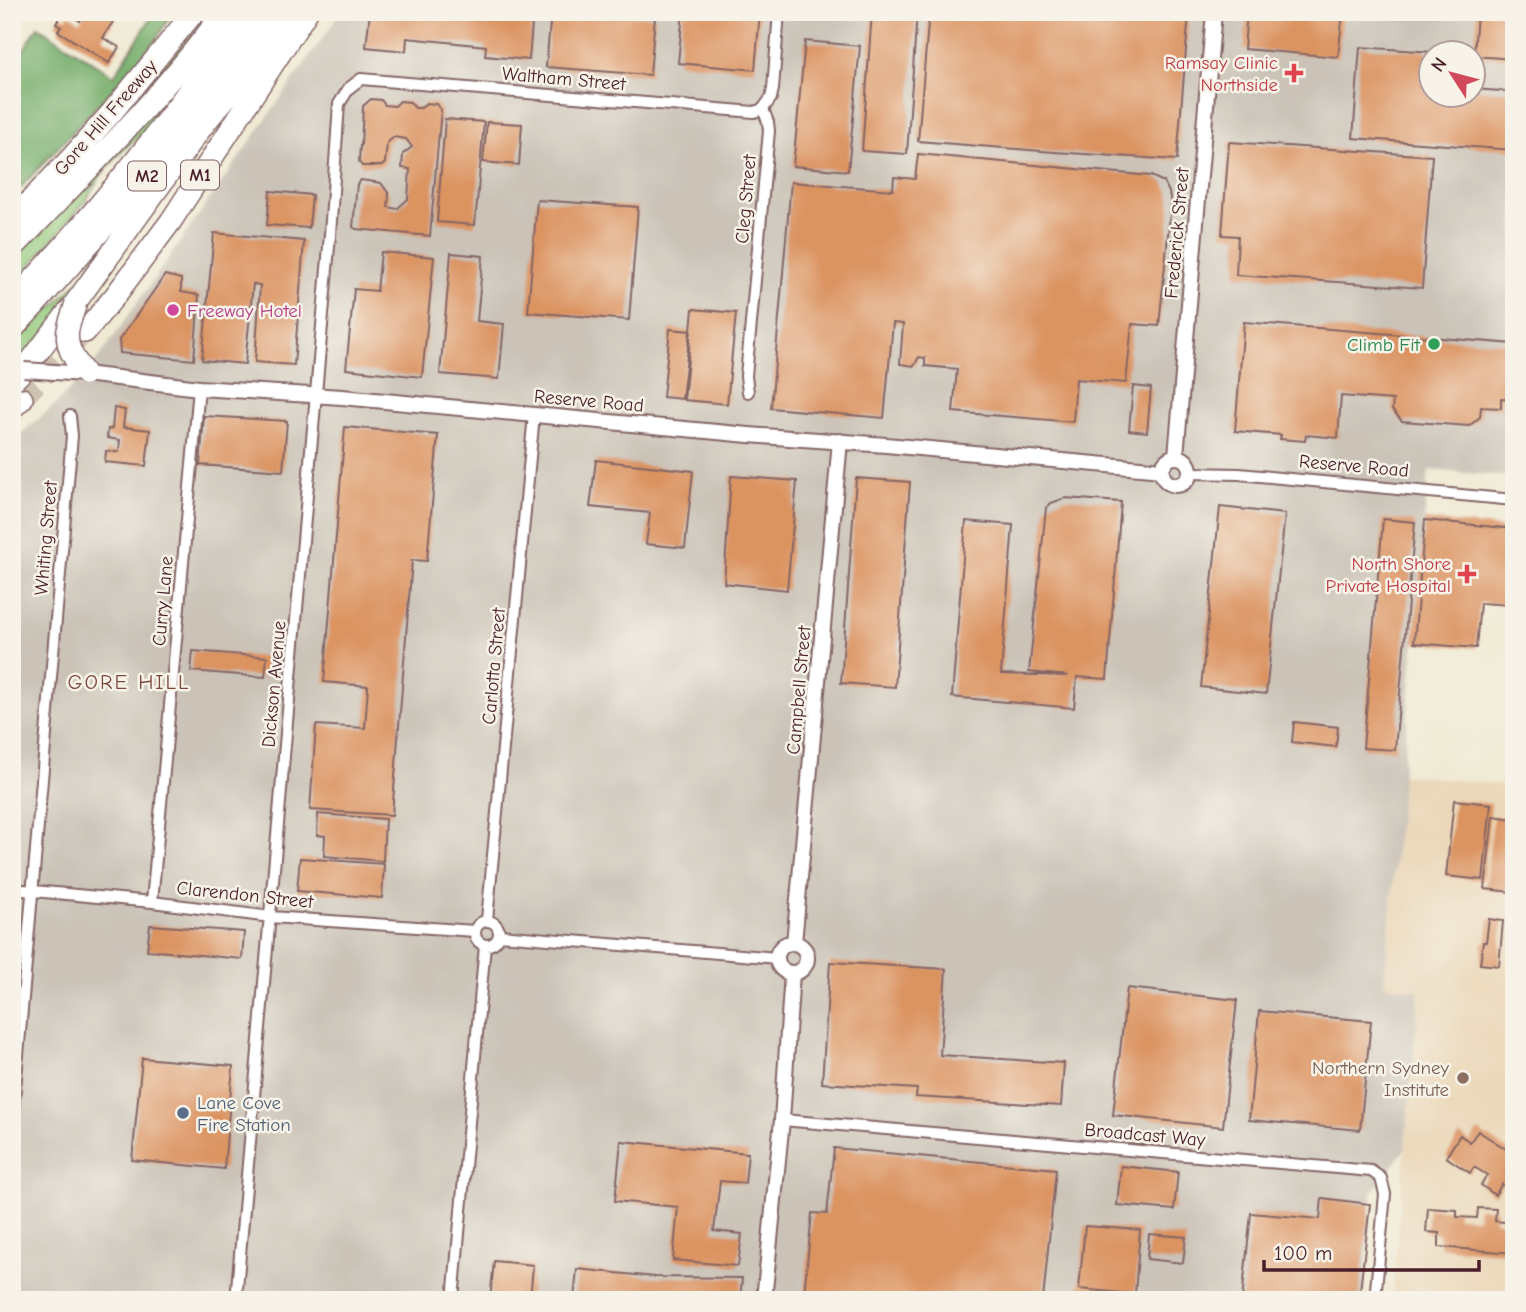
<svg xmlns="http://www.w3.org/2000/svg" width="1526" height="1312" viewBox="0 0 1526 1312" font-family="'Comic Neue',sans-serif">
	<style>
		.built { fill: #ebd8ba }
		.industrial { fill: #cbc3b8; fill-rule: evenodd }
		.green { fill: #93ca7d; stroke: #6e7454; stroke-width: 2 }
		.forest { fill: #76ae6c; stroke: #60664c; stroke-width: 2 }
		.building { fill: #db9360 }
		.lines { fill: none; stroke-linecap: round; stroke-linejoin: round }
		.motorway-tunnel { stroke: #cfc1b2; stroke-width: 21; stroke-dasharray: 21 10; stroke-linecap: butt }
		.minor-casing { stroke: #846666; stroke-width: 14 }
		.tertiary-casing { stroke: #846666; stroke-width: 18 }
		.motorway-casing { stroke: #846666; stroke-width: 24 }
		.minor { stroke: #fff; stroke-width: 10 }
		.tertiary { stroke: #fff; stroke-width: 14 }
		.motorway { stroke: #fff; stroke-width: 21 }
		.tertiary-bridge-casing { stroke: #846666; stroke-width: 18; stroke-linecap: butt }
		.motorway-bridge-casing { stroke: #846666; stroke-width: 24; stroke-linecap: butt }
		.tertiary-bridge { stroke: #fff; stroke-width: 14 }
		.motorway-bridge { stroke: #fff; stroke-width: 21 }
		.health-dot { fill: #e0444e; stroke: #f7f3e8; stroke-width: 2.5 }
		.hotel-dot { fill: #d1479c; stroke: #f7f3e8; stroke-width: 2.5 }
		.leisure-dot { fill: #2e9e5b; stroke: #f7f3e8; stroke-width: 2.5 }
		.education-dot { fill: #8d6e63; stroke: #f7f3e8; stroke-width: 2.5 }
		.service-dot { fill: #5c6f8a; stroke: #f7f3e8; stroke-width: 2.5 }
		.labels { text-anchor: middle; stroke-width: 5; stroke-linejoin: round; paint-order: stroke }
		.shield { fill: #f7f3e8; stroke: #7e5f64; stroke-width: 2 }
		.shield-label { font-size: 18px; font-weight: bold; fill: #4a1f2b }
		.health-label { font-size: 19px; fill: #be3a42; stroke: #f7f3e8; text-anchor: end }
		.street-label { font-size: 19px; fill: #4a1f2b; stroke: #f7f3e8 }
		.hotel-label { font-size: 19px; fill: #b23c85; stroke: #f7f3e8; text-anchor: start }
		.leisure-label { font-size: 19px; fill: #27864d; stroke: #f7f3e8; text-anchor: end }
		.education-label { font-size: 19px; fill: #785e54; stroke: #f7f3e8; text-anchor: end }
		.service-label { font-size: 19px; fill: #4e5e75; stroke: #f7f3e8; text-anchor: start }
		.neighbourhood-label { font-size: 21px; letter-spacing: 2px; fill: #7d483e; stroke: #f7f3e8 }
	</style>
	<rect width="100%" height="100%" fill="#f7f3e8"/>
	<filter id="ink" filterUnits="userSpaceOnUse"><feTurbulence type="fractalNoise" baseFrequency=".0143" numOctaves="2"/><feDisplacementMap in="SourceGraphic" scale="14" xChannelSelector="R" yChannelSelector="G"/><feConvolveMatrix kernelMatrix="1 2 1 2 8 2 1 2 1" color-interpolation-filters="sRGB"/></filter>
	<filter id="wash" filterUnits="userSpaceOnUse"><feTurbulence type="fractalNoise" baseFrequency=".00686" numOctaves="4" result="noise"/><feDisplacementMap in="SourceGraphic" scale="28" xChannelSelector="R" yChannelSelector="G"/><feGaussianBlur stdDeviation="1.57" result="paint"/><feColorMatrix in="noise" values="0 0 0 0 0 0 0 0 0 0 0 0 0 0 0 0 0 1.4 0 .05"/><feComposite in="paint" operator="in"/></filter>
	<g filter="url(#wash)">
		<rect width="100%" height="100%" fill="#f0ead4"/>
		<path class="built" d="M1402,774l112,12v514h-122l27,-310 -35,-4z"/>
		<path class="industrial" d="M337,12h1177v465l-85,-7 -45,515 35,5 -1,17 -13,142 -33,44 -9,107h-1351v-859l42,-35 31,-32 20,-25 229,-327zM1432,52h42v42h-42z"/>
		<path class="green" d="M204,12h10l-81,93 -3,-2z
			M230,12l-64,94 -22,26 -20,17 -23,26 -16,27 -73,84v-26l84,-88z
			M182,146l-135,185 -35,35v-24l29,-24 38,-36 10,-13 9,-20z"/>
		<path class="forest" d="M155,12h18l-16,26 -38,44 -107,115v-129l26,-41 76,49z"/>
		<g id="blocks">
			<path class="building" d="M85,12h34l-16,26 16,9 -10,16 -51,-32 3,-4 -5,-3 5,-9 5,3 3,-4 11,7z
				M370,12h163l-4,48 -44,-4 1,-10 -79,-8 -1,13 -40,-4z
				M551,12h42l62,5 -5,58 -104,-8z
				M683,12h77l-5,58 -77,-7z
				M872,12h45l-10,142 -45,-3z
				M929,12h260l-12,148 -123,-8 -136,-11z
				M1247,12h96l-5,45 -94,-8z
				M1477,12h37v47l-40,-3z
				M805,41l55,5 -12,125 -55,-5z
				M1360,47l72,5v42h42v-5l40,3v58l-161,-12z
				M371,99l10,1 4,5 10,1 5,-5 10,1 5,6h6l5,-5 10,1 5,6 -11,126 -74,-7 -3,-2 4,-43 4,-4 20,3 8,11 -1,13 9,2 11,-10 2,-30 -8,-1 1,-14 9,-7 -6,-8 -12,-2 -7,6 -2,20 -3,3h-20l-3,-4 1,-16h1l2,-40z
				M445,119l39,3 -9,103 -38,-3z
				M487,122l35,2 -3,41 -36,-3z
				M1229,142l203,14 -10,132 -186,-13 2,-39 -16,-1z
				M918,154l233,22 13,6 5,10 2,12 -12,122 -27,-2 -6,59 -50,-4 -3,43 -120,-10 4,-43 -32,-3v-8l-6,-1 -5,9 -14,-2 3,-40 -10,-1 -9,95 -113,-10 20,-226 102,8 1,-13 21,2z
				M270,191l42,4 -3,33 -42,-3z
				M537,200l101,7 -9,113 -101,-8z
				M214,233l90,8 -10,124 -39,-3 5,-77 -7,-1 -8,80 -43,-4z
				M381,252l53,5 -12,120 -76,-8 8,-80 23,2z
				M451,253l32,3 -6,65 27,3 -5,55 -59,-5z
				M165,275l16,4v13l18,3 -5,65 -74,-7 -1,-13z
				M693,309l43,4 -9,91 -43,-4z
				M1244,322l270,22v55l-13,-1v10l-20,-1 -1,10 -11,9 -67,-5 -10,-11 1,-10 -52,-4 -3,42 -32,-3 -1,6 -25,-2 1,-4 -46,-4z
				M670,329l20,2 -8,68 -19,-2z
				M1133,386l18,2 -4,44 -18,-2z
				M114,408l11,2 -2,17 27,3 -4,36 -41,-4 1,-11 13,1 1,-12 -13,-2 1,-9h4z
				M204,416l83,5 -4,50 -83,-6z
				M345,427l93,8 -11,126 -15,-1 -20,255 -82,-5 6,-85 49,3 3,-42 -44,-4z
				M596,460l97,11 -8,77 -39,-4 4,-31 -60,-6z
				M731,476l66,5 -10,109 -63,-7z
				M856,478l54,4 -15,205 -54,-4z
				M1065,498l56,4 -14,177 -30,-2 -3,31 -122,-11 14,-176 47,4 -12,149 67,2 -39,-4 17,-164 5,-5z
				M1220,507l65,7 -19,180 -65,-7z
				M1383,519l32,3 -20,228 -32,-2z
				M1425,520l89,9v76l-34,-2 -4,45 -62,-5z
				M193,651l74,6 -2,20 -74,-6z
				M1294,722l44,5 -2,20 -44,-5z
				M1454,800l37,4 -8,76 -37,-4z
				M318,814l67,5 -2,42 -59,-5 1,-20 -8,-1z
				M1493,816l21,3v54l-2,19 -27,-3z
				M300,858l84,6 -2,34 -85,-7z
				M1489,919l14,2 -4,45 -19,-2 3,-22h3z
				M150,925l94,7 -2,27 -95,-9z
				M830,962l116,7 -6,86 124,8 -3,43 -145,-9 1,-8 -95,-6z
				M1127,988l110,12 -14,127 -110,-12z
				M1259,1011l112,10 -11,109 -111,-10z
				M142,1058l91,8 -9,103 -92,-9z
				M1478,1131l36,23v37l-12,-7 -7,11 -14,-10 6,-10 -13,-8 -4,6 -24,-16 14,-22 10,7z
				M621,1141l127,12 -3,30 -25,-2 -6,50 28,3 -4,32 -65,-6 5,-53 -63,-6z
				M834,1148l222,21 -13,131h-178l-61,-6 8,-81 15,1z
				M1121,1166l57,6 -4,38 -57,-5z
				M1322,1198l48,6 -11,96h-117l9,-87 69,6z
				M1428,1208l29,2v7l20,1 1,-10 18,1 -1,12 19,2v30l-75,-6v-14l-13,-1z
				M1085,1226l55,4 -5,64 -56,-5z
				M1149,1234l37,3 -3,26 -36,-4z
				M494,1261l39,4 -3,35h-40z
				M577,1269l78,8 87,1 -2,22h-166z"/>
		</g>
	</g>
	<g filter="url(#ink)">
		<use href="#blocks" fill-opacity="0" stroke="#846666" stroke-width="2"/>
		<g class="lines">
			<path class="motorway-tunnel" d="M22,399l59,-63"/>
			<g class="minor-casing">
				<path id="minor" d="M748,392l-2,-16 23,-245 -1,-9 -5,-13 8,-11 2,-9 6,-77
					M1190,473l49,1 275,26
					M12,889l140,13 119,15 204,14
					M152,902l47,-514
					M487,920l47,-506
					M475 933a12 12 0 1 1 24 0a12 12 0 1 1-24 0Z
					M499,935l278,23
					M782,1120l589,51 10,7 4,16 -10,106
					M12,1124l60,-688 -2,-20
					M236,1300l94,-1065 9,-131 10,-16 12,-9 393,33 9,-3
					M453,1300l32,-355"/>
			</g>
			<g class="tertiary-casing">
				<path id="tertiary" d="M85,374l114,14 143,9 407,38 137,10 276,25
					M1176,456l38,-444
					M1162 471a14 14 0 1 1 28 0a14 14 0 1 1-28 0Z
					M794,943l46,-502
					M777 958a15 15 0 1 1 30 0a15 15 0 1 1-30 0Z
					M764,1300l18,-180 10,-147"/>
			</g>
			<g class="motorway-casing">
				<path id="motorway" d="M12,220l61,-64 39,-44 82,-100
					M12,249c73,-76 149,-152 212,-237
					M12,303c56,-61 111,-123 160,-190 25,-33 48,-67 72,-101
					M12,330c92,-100 181,-204 256,-318
					M85,332l30,-36 56,-75 136,-209
					M12,381l12,-11 52,-68 128,-178 40,-48 47,-64
					M12,408l10,-9"/>
			</g>
			<use href="#minor" class="minor"/>
			<use href="#tertiary" class="tertiary"/>
			<use href="#motorway" class="motorway"/>
			<g class="tertiary-bridge-casing">
				<path id="tertiary-bridge" d="M24,370l61,4"/>
			</g>
			<g class="motorway-bridge-casing">
				<path id="motorway-bridge" d="M76,302c-2,9 -5,15 -7,23 -6,20 5,34 16,49"/>
			</g>
			<use href="#tertiary-bridge" class="tertiary-bridge"/>
			<use href="#motorway-bridge" class="motorway-bridge"/>
		</g>
	</g>
	<g class="health-dot">
		<path d="M1290.5 62.5h7v7h7v7h-7v7h-7v-7h-7v-7h7z"/>
		<path d="M1463.5 563.5h7v7h7v7h-7v7h-7v-7h-7v-7h7z"/>
	</g>
	<circle class="hotel-dot" cx="173" cy="310" r="7"/>
	<circle class="leisure-dot" cx="1434" cy="344" r="7"/>
	<circle class="education-dot" cx="1463" cy="1078" r="7"/>
	<circle class="service-dot" cx="183" cy="1113" r="7"/>
	<g class="labels">
		<g class="shield">
			<rect x="181" y="160.5" width="38" height="29" rx="5"/>
			<rect x="128" y="161.5" width="38" height="29" rx="5"/>
		</g>
		<g class="shield-label">
			<text x="200" y="181">M1</text>
			<text x="147" y="182">M2</text>
		</g>
		<g class="health-label">
			<text x="1278" y="69">Ramsay Clinic<tspan x="1278" dy="22">Northside</tspan></text>
			<text x="1451" y="570">North Shore<tspan x="1451" dy="22">Private Hospital</tspan></text>
		</g>
		<g class="street-label">
			<text transform="translate(564 78) rotate(5)" y="7">Waltham Street</text>
			<text transform="translate(105 117) rotate(-49)" y="7">Gore Hill Freeway</text>
			<text transform="translate(745 199) rotate(-85)" y="7">Cleg Street</text>
			<text transform="translate(1176 233) rotate(-85)" y="7">Frederick Street</text>
			<text transform="translate(589 400) rotate(5)" y="7">Reserve Road</text>
			<text transform="translate(1354 465) rotate(5)" y="7">Reserve Road</text>
			<text transform="translate(45 538) rotate(-85)" y="7">Whiting Street</text>
			<text transform="translate(162 601) rotate(-85)" y="7">Curry Lane</text>
			<text transform="translate(493 666) rotate(-85)" y="7">Carlotta Street</text>
			<text transform="translate(273 684) rotate(-85)" y="7">Dickson Avenue</text>
			<text transform="translate(798 690) rotate(-85)" y="7">Campbell Street</text>
			<text transform="translate(245 894) rotate(6)" y="7">Clarendon Street</text>
			<text transform="translate(1145 1134) rotate(5)" y="7">Broadcast Way</text>
		</g>
		<g class="hotel-label">
			<text x="187" y="317">Freeway Hotel</text>
		</g>
		<g class="leisure-label">
			<text x="1420" y="351">Climb Fit</text>
		</g>
		<g class="education-label">
			<text x="1449" y="1074">Northern Sydney<tspan x="1449" dy="22">Institute</tspan></text>
		</g>
		<g class="service-label">
			<text x="197" y="1109">Lane Cove<tspan x="197" dy="22">Fire Station</tspan></text>
		</g>
		<g class="neighbourhood-label">
			<text x="129" y="689">GORE HILL</text>
		</g>
	</g>
	<rect width="1526" height="1312" fill="none" stroke="#f7f3e8" stroke-width="42"/>
	<g transform="translate(1452 74) rotate(306)"><circle r="33" fill="#f7f3e8" stroke="#b29e9c" stroke-width="2"/>
	<path d="M0-5L12 26L0 18L-12 26Z" fill="#d1495b"/>
	<text y="-10" font-size="19" font-weight="bold" text-anchor="middle" fill="#4a1f2b">N</text>
	</g>
	<path d="M1264 1260v10h215v-10" fill="none" stroke="#4a1f2b" stroke-width="3.5"/>
	<text x="1274" y="1260" font-size="21" fill="#4a1f2b" stroke="#f7f3e8" stroke-width="5" paint-order="stroke">100 m</text>
</svg>
